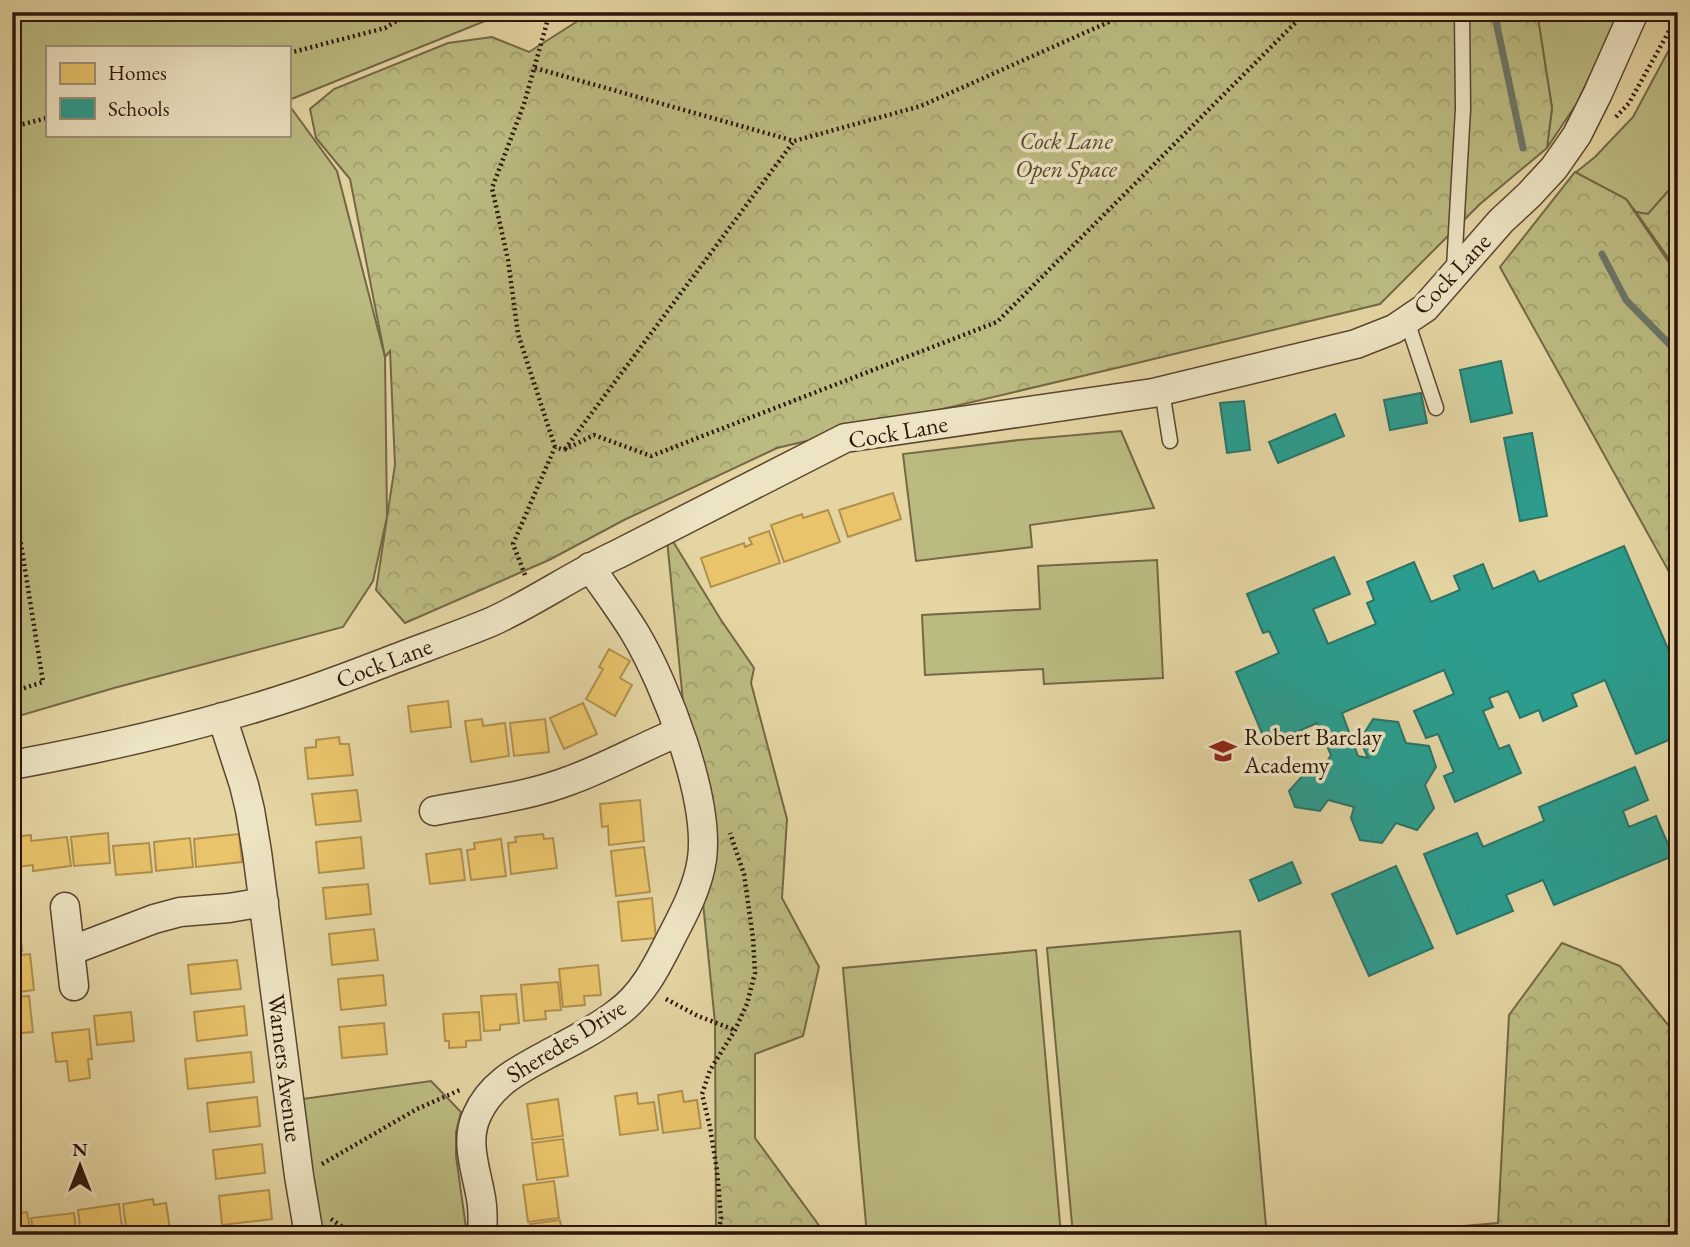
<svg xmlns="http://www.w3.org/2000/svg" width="1690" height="1247" viewBox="0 0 1690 1247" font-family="'EB Garamond',serif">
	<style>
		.grass { fill: #bbbb81; stroke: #746846; stroke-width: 2 }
		.forest { fill: url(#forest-crowns); stroke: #746846; stroke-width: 2 }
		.homes { fill: #e9c46a; stroke: #b1904d; stroke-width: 2 }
		.schools { fill: #2a9d8f; stroke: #2b7467; stroke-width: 2 }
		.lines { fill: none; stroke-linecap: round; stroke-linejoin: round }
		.stream { stroke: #6c7769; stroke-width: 7 }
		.service-casing { stroke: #5c4530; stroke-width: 17 }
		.minor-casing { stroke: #5c4530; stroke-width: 31 }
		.path { stroke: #2e150a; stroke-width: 4.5; stroke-dasharray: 2 3.5; stroke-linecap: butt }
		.service { stroke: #ede4c3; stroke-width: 14 }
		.minor { stroke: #ede4c3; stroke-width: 28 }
		.labels { text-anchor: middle; stroke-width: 7; stroke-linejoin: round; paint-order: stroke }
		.park-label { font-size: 24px; font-style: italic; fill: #58472e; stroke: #ede4c3 }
		.street-label { font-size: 24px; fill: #2e150a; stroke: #ede4c3 }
		.poi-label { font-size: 24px; fill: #2e150a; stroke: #ede4c3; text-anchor: start }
	</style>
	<defs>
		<pattern id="forest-crowns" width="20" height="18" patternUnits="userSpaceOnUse" patternTransform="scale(1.75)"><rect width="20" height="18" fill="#bbbb81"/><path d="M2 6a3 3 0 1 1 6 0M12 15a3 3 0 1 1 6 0" fill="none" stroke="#a1a06e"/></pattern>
	</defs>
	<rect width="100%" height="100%" fill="#e4d5a3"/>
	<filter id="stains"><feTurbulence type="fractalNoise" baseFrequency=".00286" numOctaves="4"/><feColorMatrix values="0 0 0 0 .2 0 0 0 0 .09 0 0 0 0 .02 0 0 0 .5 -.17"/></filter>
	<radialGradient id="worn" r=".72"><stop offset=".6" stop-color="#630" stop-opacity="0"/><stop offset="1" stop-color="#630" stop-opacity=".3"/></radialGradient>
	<path class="grass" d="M12,12h506l-33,9 -196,79v-53h-242v88h242v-30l48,66 48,186 2,160 -14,64 -30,46 -229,61 -102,30z
		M1537,12h83l-43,91 -30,45 5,-40z
		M1678,33v147l-30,34 -12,-2 -10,-13 -51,-26 20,-16 38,-40z
		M1121,431l33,77 -124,17 2,22 -116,14 -13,-107 116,-14z
		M1157,560l6,118 -119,6 -1,-15 -118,6 -3,-60 118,-6 -2,-43z
		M1240,931l26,295 -103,9h-90l-26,-287z
		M1036,950l25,285h-194l-24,-267z
		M431,1081l30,31 -5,20v24l11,79h-153l-19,-135z"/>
	<path class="forest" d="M592,12h945l15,96 -5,40 -67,56 -100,100 -251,61 -352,83 -153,72 -75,40 -144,63 -29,-33 19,-125 -5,-114 -5,6 -35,-178 -34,-41 -6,-29 24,-20 114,-46 44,-6 37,15z
		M1575,172l51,27 52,77v312l-178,-321z
		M1678,180v88l-2,1 -40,-57 12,2z
		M666,530l55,90 33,48 -3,15 36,136 -5,79 37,69 -16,69 -48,18v84l71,97h-110l-1,-212z
		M1562,943l58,23 58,71v198h-317l137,-12 11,-208z"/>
	<path class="homes" d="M893,493l8,26 -53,18 -9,-27z
		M828,510l12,32 -56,20 -13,-37 31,-11 1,4z
		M769,531l11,32 -69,24 -10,-29 43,-15 1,4 7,-3 -3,-6z
		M609,649l21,12 -10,17 12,7 -17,31 -29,-17 17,-30 -4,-2z
		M448,701l3,26 -40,5 -3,-26z
		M583,703l14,31 -33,15 -14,-31z
		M482,719l1,7 22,-3 4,33 -38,6 -6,-41z
		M545,719l4,33 -35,4 -4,-33z
		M339,737l1,7h9l4,31 -45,4 -3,-31 11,-1v-7z
		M357,790l4,31 -45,4 -4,-31z
		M640,800l4,41 -35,4 -1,-19 -6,1 -2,-23z
		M108,833l2,30 -36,3 -3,-29z
		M239,834l3,28 -46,5 -2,-28z
		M543,834l1,5 9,-1 4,30 -46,6 -3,-31 8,-1 -1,-5z
		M31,835v6l36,-4 4,29 -38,5v-6l-17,2 -4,-30z
		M361,837l3,31 -45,5 -3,-31z
		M190,838l3,29 -37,4 -2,-29z
		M501,839l5,37 -35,4 -4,-30 8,-1 -1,-6z
		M149,843l3,29 -36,3 -3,-29z
		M644,847l6,45 -34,4 -5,-45z
		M461,849l4,31 -35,4 -4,-30z
		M368,884l3,30 -45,5 -3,-31z
		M652,898l4,40 -34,3 -4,-39z
		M12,928v2h8l2,21 -10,1z
		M374,929l4,31 -46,5 -3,-31z
		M30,954l4,36 -22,3v-37z
		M237,960l4,29 -50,5 -3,-29z
		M598,965l3,30 -17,1 1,9 -22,2 -4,-38z
		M383,975l3,30 -45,5 -3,-31z
		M558,982l3,28 -16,1 1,8 -22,2 -3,-36z
		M516,994l3,29 -19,2v5l-16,1 -3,-35z
		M29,996l4,36 -21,2v-37z
		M244,1006l3,29 -50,6 -3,-29z
		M131,1012l3,29 -37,4 -3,-29z
		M479,1012l2,28 -15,1v6l-17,1v-7h-4l-2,-27z
		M384,1023l3,31 -45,4 -3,-31z
		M89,1029l3,30h-4l2,19 -21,3 -2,-20 -11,1 -4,-29z
		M251,1052l3,30 -66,7 -3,-30z
		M682,1091l2,11 13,-2 4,28 -38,5 -5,-38z
		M637,1093l1,11 16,-2 4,28 -38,5 -5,-39z
		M257,1097l3,29 -50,6 -3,-29z
		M558,1099l5,37 -31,4 -5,-36z
		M563,1139l5,37 -31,4 -5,-37z
		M262,1144l3,29 -49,6 -3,-29z
		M554,1181l5,37 -31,4 -5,-37z
		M269,1190l3,29 -50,6 -3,-29z
		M153,1199l1,6 12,-2 5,32h-44l-4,-31z
		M119,1204l4,31h-42l-3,-25z
		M27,1212l4,23h-19v-21z
		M74,1213l3,22h-43l-3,-17z
		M560,1220l2,15h-31l-1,-11z"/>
	<path class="schools" d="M1501,361l11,52 -41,9 -11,-52z
		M1421,393l6,30 -37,7 -6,-30z
		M1244,401l6,49 -23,3 -7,-50z
		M1335,414l9,22 -66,27 -9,-21z
		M1532,433l15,83 -27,5 -16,-83z
		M1624,546l44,103 10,-4v91l-42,18 -31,-74 -33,14 5,12 -34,15 -4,-11 -19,8 -12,-27 -19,7 4,9 -10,4 16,38 10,-4 12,28 -66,29 -11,-26 10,-4 -16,-38 -12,4 -12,-27 40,-17 -10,-24 -102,43 16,43 10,2 -8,-18 13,-21 25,3 8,21 23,3 7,21 -11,18 9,23 -17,22 -21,-7 -14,20 -22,-3 -9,-22 3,-11 -26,-7 -8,11 -25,-4 -6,-16 16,-18 14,2 12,-20 -14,-32 -50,22 -31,-73 43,-19 -10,-22 -6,2 -16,-39 87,-37 16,37 -37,15 15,35 48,-20 -9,-21 7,-3 -7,-18 47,-20 17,40 29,-12 -6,-14 29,-12 10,25 41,-18 5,11z
		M1635,767l13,33 -25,11 6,16 27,-11 17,40 -119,49 -11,-25 -37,15 7,16 -56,23 -33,-80 53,-21 6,14 61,-26 -5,-14z
		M1292,862l9,21 -42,18 -9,-21z
		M1396,866l37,82 -64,28 -37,-82z"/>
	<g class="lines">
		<path class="stream" d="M1494,12l29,136
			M1602,254l24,46 52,53"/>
		<g class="service-casing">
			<path id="service" d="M1454,268l9,-159 -1,-97
				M1407,321l29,87
				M1162,391l8,50"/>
		</g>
		<g class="minor-casing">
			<path id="minor" d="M222,717l22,68 6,25 7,42 42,324 10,59
				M12,765c98,-18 195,-40 290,-72 33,-11 66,-24 100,-37 29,-11 60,-22 89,-34 44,-20 83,-48 127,-68l227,-116 308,-45 203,-49 38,-15 31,-21 76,-87 28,-26 25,-27 23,-33 21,-42 36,-81
				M434,811c46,-9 93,-14 137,-31 36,-13 71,-33 108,-48
				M65,907l9,79
				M70,951l84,-32 26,-7 49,-4 35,-6
				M482,1235c1,-14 1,-29 -2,-42 -5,-26 -15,-53 -3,-78 14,-32 42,-45 71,-61 23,-12 47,-24 68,-40 27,-19 41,-48 55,-76 13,-25 27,-51 31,-79 8,-61 -36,-174 -67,-226 -14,-23 -30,-44 -45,-66"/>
		</g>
		<path class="path" d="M550,12l-26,92 -32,84 16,72 10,74 37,113
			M289,53l96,-25 26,-16
			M535,68l259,73 127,-35 210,-94
			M1616,117l13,-14 49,-88
			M12,127l35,-9
			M565,449l229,-308
			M12,488l31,194 -31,10
			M525,575l-12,-31 42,-97 9,3 30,-15 57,21 346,-134 309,-310
			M666,999l32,17 37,14
			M322,1164l95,-55 45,-20
			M331,1219l23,16
			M718,1235l3,-17 -4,-47 -7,-44 -8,-33 8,-24 25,-40 12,-26 8,-31 -2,-35 -9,-64 -14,-41"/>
		<use href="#service" class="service"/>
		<use href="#minor" class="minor"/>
	</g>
	<defs>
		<g id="school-bare" transform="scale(2.1)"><path d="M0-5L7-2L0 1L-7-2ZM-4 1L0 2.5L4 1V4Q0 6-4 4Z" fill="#8f2418" stroke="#ede4c3" stroke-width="2.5" paint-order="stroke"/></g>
	</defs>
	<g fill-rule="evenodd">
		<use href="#school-bare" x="1223" y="751"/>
	</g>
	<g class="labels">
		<g class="park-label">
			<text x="1066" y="149">Cock Lane<tspan x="1066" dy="28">Open Space</tspan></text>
		</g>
		<g class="street-label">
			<text transform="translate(1452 274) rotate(-47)" y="8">Cock Lane</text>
			<text transform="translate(898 432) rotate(-10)" y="8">Cock Lane</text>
			<text transform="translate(384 663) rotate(-21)" y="8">Cock Lane</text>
			<text transform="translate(566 1041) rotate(-32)" y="8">Sheredes Drive</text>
			<text transform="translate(285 1068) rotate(83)" y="8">Warners Avenue</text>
		</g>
		<g class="poi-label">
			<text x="1244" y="745">Robert Barclay<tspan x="1244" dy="28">Academy</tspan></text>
		</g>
	</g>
	<rect width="1690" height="1247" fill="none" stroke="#e4d5a3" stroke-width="42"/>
	<rect x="14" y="14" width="1662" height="1219" fill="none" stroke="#2e150a" stroke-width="3.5"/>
	<rect x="21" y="21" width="1648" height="1205" fill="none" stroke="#2e150a" stroke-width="2"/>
	<rect x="46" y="46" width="245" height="91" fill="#ede4c3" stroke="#a19179" stroke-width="2"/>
	<rect x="60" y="63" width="35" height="21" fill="#e9c46a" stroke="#a19179" stroke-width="2"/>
	<text x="108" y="80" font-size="21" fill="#2e150a">Homes</text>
	<rect x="60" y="98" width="35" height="21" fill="#2a9d8f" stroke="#a19179" stroke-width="2"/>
	<text x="108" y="116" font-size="21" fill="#2e150a">Schools</text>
	<g transform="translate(80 1166)" stroke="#ede4c3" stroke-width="5" paint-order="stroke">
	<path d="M0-5L12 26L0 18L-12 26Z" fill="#2e150a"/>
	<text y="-10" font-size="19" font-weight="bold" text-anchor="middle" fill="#2e150a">N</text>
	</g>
	<rect width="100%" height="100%" filter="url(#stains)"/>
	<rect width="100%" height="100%" fill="url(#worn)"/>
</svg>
